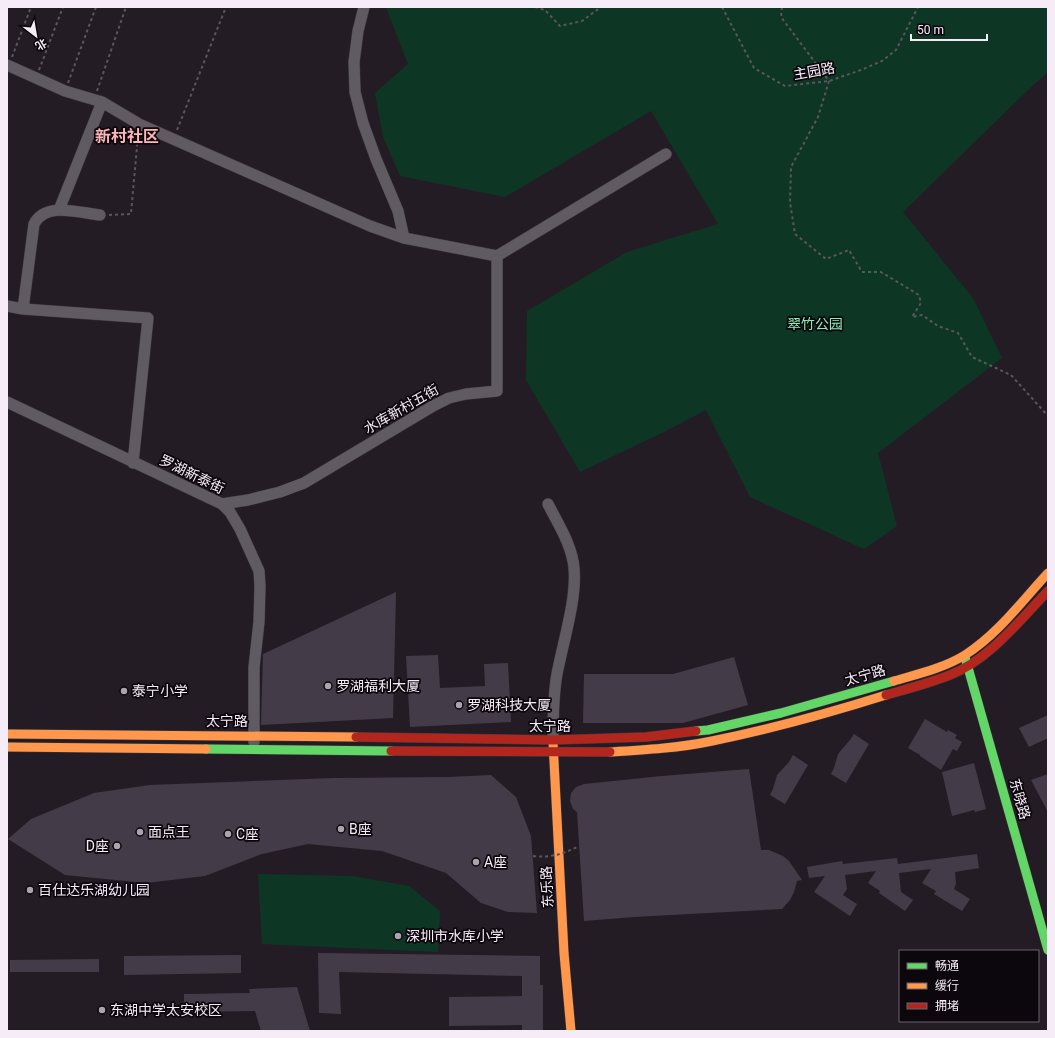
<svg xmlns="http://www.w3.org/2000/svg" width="1055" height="1038" viewBox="0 0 1055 1038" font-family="Roboto,'Noto Sans SC',sans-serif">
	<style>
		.green { fill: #0d3724 }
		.building { fill: #443b48 }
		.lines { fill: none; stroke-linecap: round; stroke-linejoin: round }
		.street-casing { stroke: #3f3840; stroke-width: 12 }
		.fast-casing { stroke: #3f3840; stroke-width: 10 }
		.slow-casing { stroke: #3f3840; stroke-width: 10 }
		.jam-casing { stroke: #3f3840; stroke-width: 10 }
		.path { stroke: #5b555c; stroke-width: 2; stroke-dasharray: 3 3; stroke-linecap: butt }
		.street { stroke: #605a62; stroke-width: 11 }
		.fast { stroke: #63d668; stroke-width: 9 }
		.slow { stroke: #ff974d; stroke-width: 9 }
		.jam { stroke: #b3261e; stroke-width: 9 }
		.path-bridge { stroke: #5b555c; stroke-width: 2; stroke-dasharray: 3 3; stroke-linecap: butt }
		.poi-dot { fill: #aca3ae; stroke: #0c060d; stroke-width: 1.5 }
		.labels { text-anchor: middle; stroke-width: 3.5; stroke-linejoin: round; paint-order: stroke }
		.street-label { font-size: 14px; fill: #f6ecf7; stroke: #0c060d }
		.park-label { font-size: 14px; fill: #8becb6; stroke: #0c060d }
		.poi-label { font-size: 14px; fill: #f6ecf7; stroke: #0c060d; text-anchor: start }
		.quarter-label { font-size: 16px; font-weight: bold; fill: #fbb7b6; stroke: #0c060d }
	</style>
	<rect width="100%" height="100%" fill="#241c25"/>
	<path class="green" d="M386,7h662v65l-19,17 -126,123 70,86 29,60 -124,95 19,73 -33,23 -114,-52 -44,-87 -42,22 -84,40 -54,-92 1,-69 100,-59 91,-28 -67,-113 -146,86 -105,-21 -17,-39 -8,-44 33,-29z
		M258,874l94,2 57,10 31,25 -2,41 -176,-8z"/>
	<path class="building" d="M396,592l-3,126 -132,7 2,-71z
		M438,655l2,33 45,-2 -1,-22 24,-1 3,59 -101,5 -4,-71z
		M734,657l14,48 -65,18h-100l1,-49h89z
		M1048,715v23l-19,9 -10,-19z
		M925,719l22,13 1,-2 9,5 -2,3 7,4 -5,9 -4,-2 -12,21 -21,-14v-1l-12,-7z
		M854,734l15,10 -23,39 -15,-9 3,-6 4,-14 12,-14z
		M793,755l15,10 -23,39 -15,-9 3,-6 4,-14 12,-13z
		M974,763l12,46 -11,3 -1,-2 -22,6 -10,-44z
		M749,769l12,81h8l14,6 6,5 13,19 -5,1 -3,11 -4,8 -8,9 -148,8 -50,4 -7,-109 -4,-3 -3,-8 1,-8 5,-6 8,-3 78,-8z
		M1048,774v38l-17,-32z
		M491,775l25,22 15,39 6,77 -29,-1 -27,-9 -35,-30 -64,-22 -74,-7 -46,10 -57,22 -59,7 -81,-8 -57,-36 23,-20 63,-26 56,-8 184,-7 115,-1z
		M977,854l2,14 -24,4 1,12 -2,5 16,10 -8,12 -28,-17 2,-3 -14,-8 9,-14 -32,4 2,19 12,8 -8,11 -26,-18 1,-2 -12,-8 8,-12 -31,4 2,14 -4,6 14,9 -7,12 -36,-24 11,-16 -16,2 -2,-11 35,-6 1,3 54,-6 1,6z
		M318,953l222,3v29h3v46h-21v-6l-73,1v-29l73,-1v-20l-183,-4 2,42 -22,-1z
		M241,955v18l-117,2v-19z
		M99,959v13h-89v-12z
		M297,987l13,44h-49l-6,-20 -71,1v-18l66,-1 -1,-4z"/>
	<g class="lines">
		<g class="street-casing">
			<path id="street" d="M364,7l-6,24 -4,31 1,30 8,31 13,36 22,52 6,27
				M7,65l58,26 37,11 37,22 231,102 34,12 93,18 169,-102
				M59,210l43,-108
				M7,306l16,3 125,9 -15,145
				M23,309l11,-85c12,-23 46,-11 66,-9
				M7,402l215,102 8,8 10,17 19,42 1,15 -1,36 -5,45v75
				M222,504l26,-4 32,-8 24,-9 129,-77 16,-8 17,-4 31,-3v-135
				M548,504c10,20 24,41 26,64 3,31 -11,74 -17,106 -4,22 -4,44 -4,66"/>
		</g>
		<g class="fast-casing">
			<path id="fast" d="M965,657l83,293
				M696,731l12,-1 73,-17 113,-32
				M206,749l185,2"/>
		</g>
		<g class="slow-casing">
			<path id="slow" d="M894,681c24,-7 50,-13 71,-26 33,-21 57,-54 83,-82
				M7,734l349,3
				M553,742l11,211 7,78
				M7,747l199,2
				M610,752c34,-2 69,-4 102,-11 59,-12 117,-28 174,-46"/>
		</g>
		<g class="jam-casing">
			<path id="jam" d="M886,695c21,-6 44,-12 64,-20 39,-15 70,-55 98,-84
				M356,737l197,3 93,-3 50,-6
				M391,751l219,1"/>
		</g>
		<path class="path" d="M535,7l10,3 15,16 22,-5 19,-14
			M722,7l32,61 31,18 44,-5 32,-11 21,-9 14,-11 22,-43
			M782,7l-1,10 48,64 -11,36 -27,50 -1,35 5,32 31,25 23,-9 13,22h19l38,23 2,8 -9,14 10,-2 16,11 20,7 14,24 39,18 37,41
			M12,57l19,-50
			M39,70l24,-63
			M68,83l28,-76
			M97,91l29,-84
			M177,130l49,-123
			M109,215l22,-1 7,-79"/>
		<use href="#street" class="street"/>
		<use href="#fast" class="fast"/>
		<use href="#slow" class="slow"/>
		<use href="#jam" class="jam"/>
		<path class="path-bridge" d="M533,856c18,2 30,-2 46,-10"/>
	</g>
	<g class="poi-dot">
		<circle cx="328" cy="686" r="4"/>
		<circle cx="124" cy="691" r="4"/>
		<circle cx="459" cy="705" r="4"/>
		<circle cx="341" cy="829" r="4"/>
		<circle cx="140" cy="832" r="4"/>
		<circle cx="228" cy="834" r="4"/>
		<circle cx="117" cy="846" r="4"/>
		<circle cx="476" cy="862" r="4"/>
		<circle cx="30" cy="890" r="4"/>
		<circle cx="398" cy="936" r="4"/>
		<circle cx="102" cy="1010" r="4"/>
	</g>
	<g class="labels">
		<g class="street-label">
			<text transform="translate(814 71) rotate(-10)" y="5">主园路</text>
			<text transform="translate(401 409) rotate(-30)" y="5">水库新村五街</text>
			<text transform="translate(192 474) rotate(26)" y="5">罗湖新泰街</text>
			<text transform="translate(865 675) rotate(-16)" y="5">太宁路</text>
			<text x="227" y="726">太宁路</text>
			<text x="550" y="731">太宁路</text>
			<text transform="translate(1020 799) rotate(74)" y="5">东晓路</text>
			<text transform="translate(547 887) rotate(-93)" y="5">东乐路</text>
		</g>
		<g class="park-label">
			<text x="815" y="329">翠竹公园</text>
		</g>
		<g class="poi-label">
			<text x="336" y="691">罗湖福利大厦</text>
			<text x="132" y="696">泰宁小学</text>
			<text x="467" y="710">罗湖科技大厦</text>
			<text x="349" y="834">B座</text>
			<text x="148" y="837">面点王</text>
			<text x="236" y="839">C座</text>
			<text x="109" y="851" text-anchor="end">D座</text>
			<text x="484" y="867">A座</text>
			<text x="38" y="895">百仕达乐湖幼儿园</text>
			<text x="406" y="941">深圳市水库小学</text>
			<text x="110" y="1015">东湖中学太安校区</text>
		</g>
		<g class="quarter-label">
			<text x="127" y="142">新村社区</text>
		</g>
	</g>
	<rect width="1055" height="1038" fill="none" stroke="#f6ecf7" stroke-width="16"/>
	<rect x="899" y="950" width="140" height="72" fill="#0c060d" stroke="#6a626b"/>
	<rect x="907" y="963" width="20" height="6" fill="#63d668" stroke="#6a626b"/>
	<text x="935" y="970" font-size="12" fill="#f6ecf7">畅通</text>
	<rect x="907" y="983" width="20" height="6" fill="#ff974d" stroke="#6a626b"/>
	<text x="935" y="990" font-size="12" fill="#f6ecf7">缓行</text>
	<rect x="907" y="1003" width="20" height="6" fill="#b3261e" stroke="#6a626b"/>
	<text x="935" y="1010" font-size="12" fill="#f6ecf7">拥堵</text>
	<g transform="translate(36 36) rotate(149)" stroke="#0c060d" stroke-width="3" paint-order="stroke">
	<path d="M0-3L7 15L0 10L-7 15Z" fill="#f6ecf7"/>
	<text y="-6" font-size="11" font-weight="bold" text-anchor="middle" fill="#f6ecf7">北</text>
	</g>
	<path d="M911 34v6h76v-6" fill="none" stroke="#f6ecf7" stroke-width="2"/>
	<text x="917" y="34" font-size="12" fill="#f6ecf7" stroke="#0c060d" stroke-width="3" paint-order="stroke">50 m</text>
</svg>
